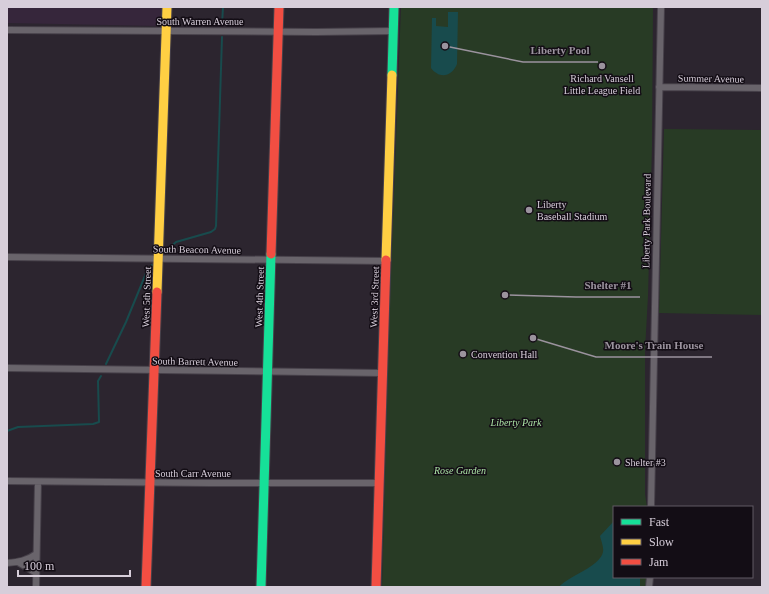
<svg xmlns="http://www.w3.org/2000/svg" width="769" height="594" viewBox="0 0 769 594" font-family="'Times New Roman',serif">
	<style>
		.built { fill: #36263b }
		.green { fill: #283b25 }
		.water { fill: #184b4d }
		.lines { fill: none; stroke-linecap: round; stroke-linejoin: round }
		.stream { stroke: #184b4d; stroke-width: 2 }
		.street-casing { stroke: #47414a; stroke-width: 8 }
		.fast-casing { stroke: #47414a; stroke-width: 11 }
		.slow-casing { stroke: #47414a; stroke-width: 11 }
		.jam-casing { stroke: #47414a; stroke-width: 11 }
		.street { stroke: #69646b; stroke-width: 6 }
		.fast { stroke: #16e098; stroke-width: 9 }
		.slow { stroke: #ffcf43; stroke-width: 9 }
		.jam { stroke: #f24e42; stroke-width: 9 }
		.poi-dot { fill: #9b939e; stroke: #130d15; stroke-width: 1.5 }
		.labels { text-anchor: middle; stroke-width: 3; stroke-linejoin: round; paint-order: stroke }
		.street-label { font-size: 10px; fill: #d7ceda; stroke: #130d15 }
		.poi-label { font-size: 10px; fill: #d7ceda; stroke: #130d15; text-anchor: start }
		.park-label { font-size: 10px; font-style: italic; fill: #abe3a5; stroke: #130d15 }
		.leader { fill: none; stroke: #9b939e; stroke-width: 1.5 }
		.callout-dot { fill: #9b939e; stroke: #130d15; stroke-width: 1.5 }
		.callout-label { font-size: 11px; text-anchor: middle; font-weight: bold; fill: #9b939e; stroke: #130d15; stroke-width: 3; stroke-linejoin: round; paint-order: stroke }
	</style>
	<rect width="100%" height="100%" fill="#2c252f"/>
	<path class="built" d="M7,7h155v16l-3,3 -152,-3z"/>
	<path class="green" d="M401,7h252l-1,140 -4,149 -3,54v144l2,13h-33v70h33v10h-265l7,-260z
		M664,129l98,1v185l-103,-2z"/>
	<path class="water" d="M448,12h10l-1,52c-5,13 -18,15 -26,4l1,-50h4v8l12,1z
		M614,521v56h26v10h-81c9,-11 41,-20 44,-35 1,-5 -2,-11 -3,-16z"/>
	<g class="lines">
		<path class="stream" d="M222,25l1,-18
			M164,253l12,-11 35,-10 4,-3 1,-3 6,-189
			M106,364l20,-42 21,-51 5,-6
			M7,431l11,-4 75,-3 6,-2 -1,-41 3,-5"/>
		<g class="street-casing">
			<path id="street" d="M7,30l309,2 77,-1
				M659,87l103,1
				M7,257l379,4
				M7,368l375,5
				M7,481l201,2h171
				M651,507l10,-500
				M18,562l18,11
				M7,563c11,-1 20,-2 29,-9
				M36,587l2,-105
				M649,587l1,-10"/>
		</g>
		<g class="fast-casing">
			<path id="fast" d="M392,75l2,-68
				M261,587l10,-333"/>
		</g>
		<g class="slow-casing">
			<path id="slow" d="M386,260l6,-185
				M157,292l10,-285"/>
		</g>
		<g class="jam-casing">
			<path id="jam" d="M271,254l8,-247
				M146,587l11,-295
				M376,587l10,-327"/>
		</g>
		<use href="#street" class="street"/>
		<use href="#fast" class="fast"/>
		<use href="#slow" class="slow"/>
		<use href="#jam" class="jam"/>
	</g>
	<g class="poi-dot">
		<circle cx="602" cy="66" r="4"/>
		<circle cx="529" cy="210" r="4"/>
		<circle cx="463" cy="354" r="4"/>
		<circle cx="617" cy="462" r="4"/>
	</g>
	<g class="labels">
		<g class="street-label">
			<text x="200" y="25">South Warren Avenue</text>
			<text transform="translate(711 78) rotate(1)" y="4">Summer Avenue</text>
			<text transform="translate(646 221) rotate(-89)" y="4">Liberty Park Boulevard</text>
			<text transform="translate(197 249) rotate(1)" y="4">South Beacon Avenue</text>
			<text transform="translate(146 297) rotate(-88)" y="4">West 5th Street</text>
			<text transform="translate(259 297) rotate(-88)" y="4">West 4th Street</text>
			<text transform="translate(374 297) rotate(-88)" y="4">West 3rd Street</text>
			<text transform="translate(195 361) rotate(1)" y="4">South Barrett Avenue</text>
			<text x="193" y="477">South Carr Avenue</text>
		</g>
		<g class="poi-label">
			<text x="602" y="82" text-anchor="middle">Richard Vansell<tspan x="602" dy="12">Little League Field</tspan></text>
			<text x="537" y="208">Liberty<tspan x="537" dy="12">Baseball Stadium</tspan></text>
			<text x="471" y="358">Convention Hall</text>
			<text x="625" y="466">Shelter #3</text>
		</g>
		<g class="park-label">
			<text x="516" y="426">Liberty Park</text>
			<text x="460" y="474">Rose Garden</text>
		</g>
	</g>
	<path class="leader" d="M445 46L523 62H598M505 295L576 297H640M533 338L596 357H712"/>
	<g class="callout-dot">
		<circle cx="445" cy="46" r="4"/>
		<circle cx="505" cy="295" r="4"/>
		<circle cx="533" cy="338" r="4"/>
	</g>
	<g class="callout-label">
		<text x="560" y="54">Liberty Pool</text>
		<text x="608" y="289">Shelter #1</text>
		<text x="654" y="349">Moore's Train House</text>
	</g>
	<rect width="769" height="594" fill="none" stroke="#d7ceda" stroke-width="16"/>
	<rect x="613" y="506" width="140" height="72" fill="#130d15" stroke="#615a64"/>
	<rect x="621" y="519" width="20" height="6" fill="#16e098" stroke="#615a64"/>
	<text x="649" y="526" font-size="12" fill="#d7ceda">Fast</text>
	<rect x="621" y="539" width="20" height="6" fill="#ffcf43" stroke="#615a64"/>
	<text x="649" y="546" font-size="12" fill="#d7ceda">Slow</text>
	<rect x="621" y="559" width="20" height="6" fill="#f24e42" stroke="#615a64"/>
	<text x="649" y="566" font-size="12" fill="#d7ceda">Jam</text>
	<path d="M18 570v6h112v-6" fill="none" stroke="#d7ceda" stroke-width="2"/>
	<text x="24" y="570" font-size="12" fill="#d7ceda" stroke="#130d15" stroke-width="3" paint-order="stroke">100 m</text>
</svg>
